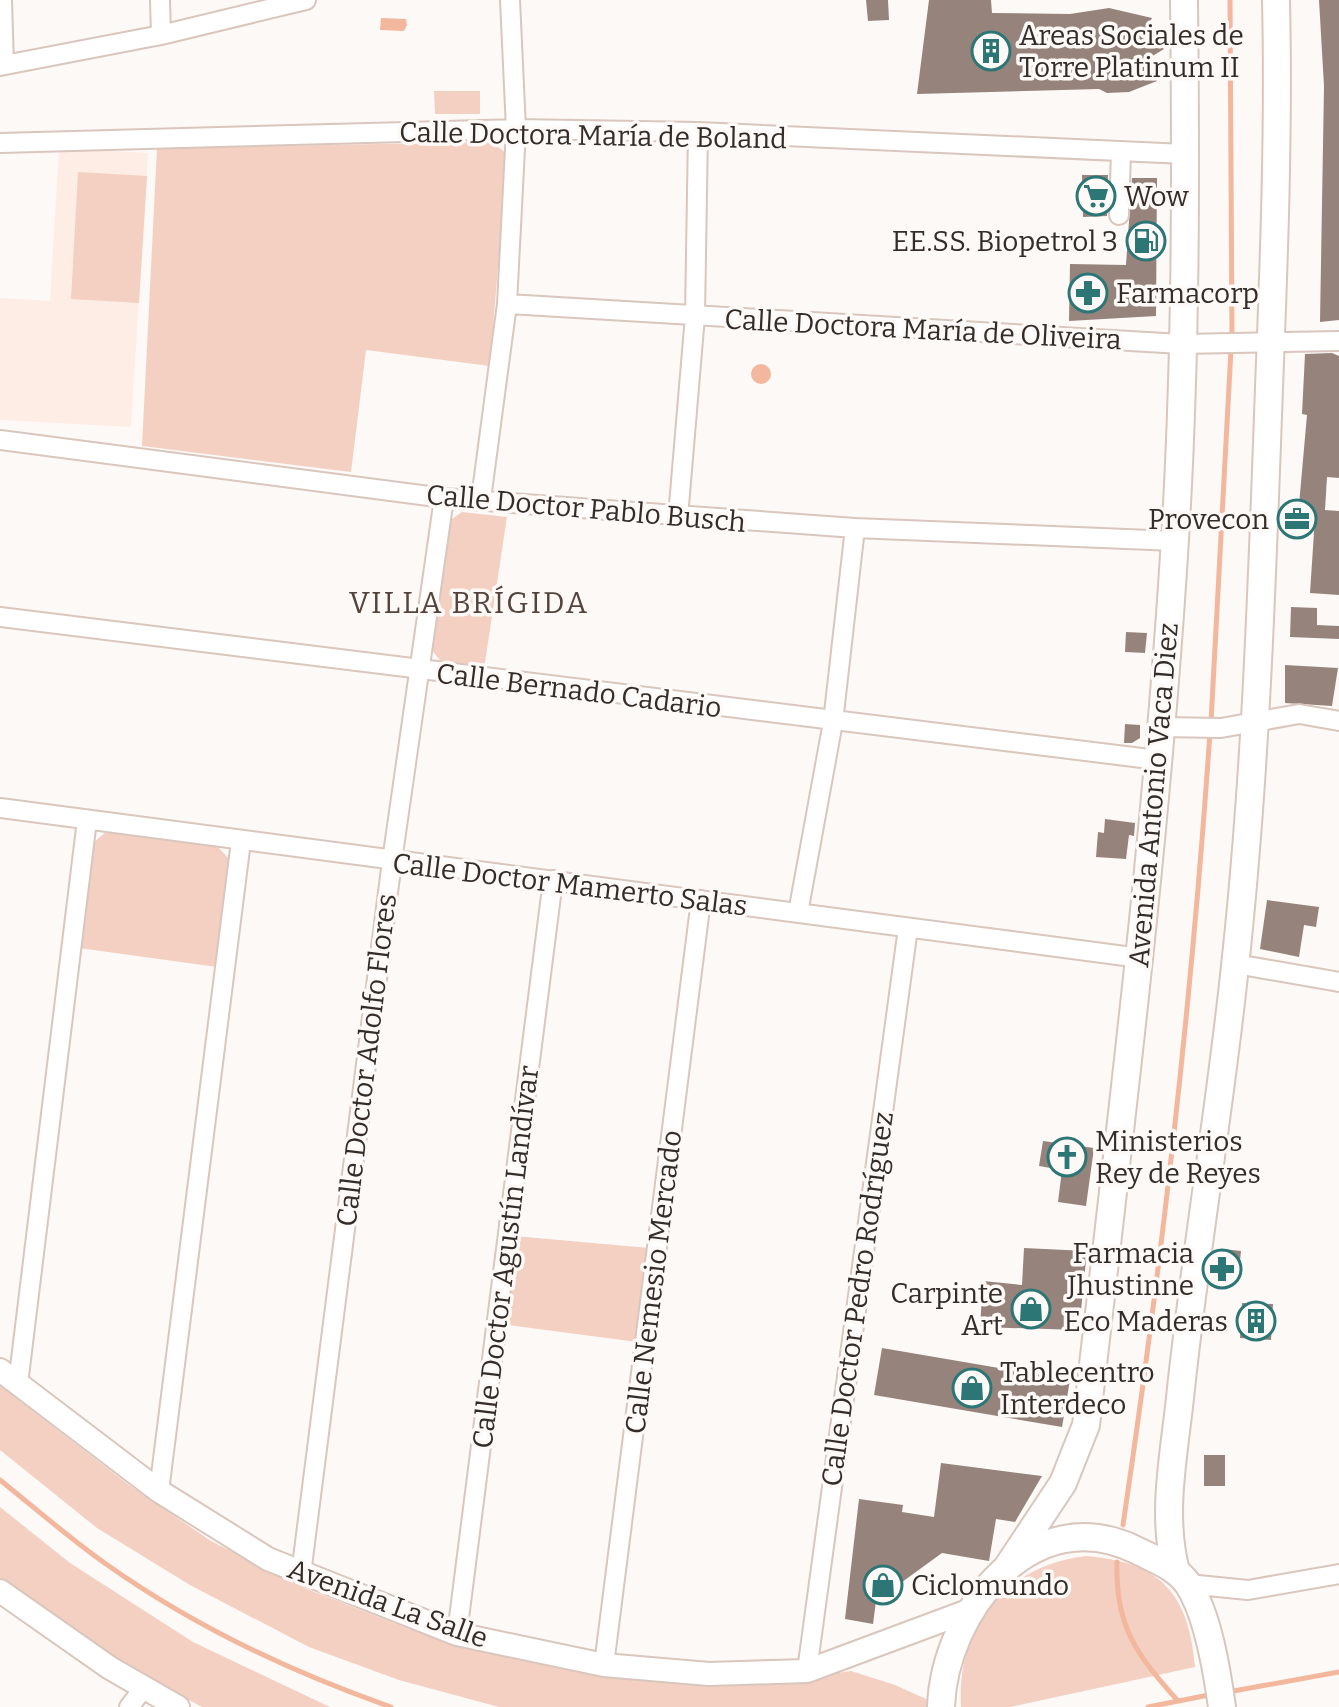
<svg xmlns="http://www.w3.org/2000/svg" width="1339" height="1707" viewBox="0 0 1339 1707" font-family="Bitter,serif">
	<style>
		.built { fill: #feede5 }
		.green { fill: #f3d0c1 }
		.water { fill: #f2b79d }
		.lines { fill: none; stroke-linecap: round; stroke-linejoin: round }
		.stream { stroke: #f2b79d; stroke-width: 5 }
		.building { fill: #96847c }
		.minor-casing { stroke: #d9c6bd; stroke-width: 22 }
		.major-casing { stroke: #d9c6bd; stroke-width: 26 }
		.highway-casing { stroke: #d9c6bd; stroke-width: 30 }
		.minor { stroke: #fff; stroke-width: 18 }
		.major { stroke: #fff; stroke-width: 22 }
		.highway { stroke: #fff; stroke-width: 26 }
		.labels { text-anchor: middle; stroke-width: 7; stroke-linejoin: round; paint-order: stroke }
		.poi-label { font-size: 28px; fill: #342c29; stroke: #fdf9f7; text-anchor: start }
		.street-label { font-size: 28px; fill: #342c29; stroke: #fdf9f7 }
		.neighbourhood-label { font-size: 30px; letter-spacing: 2px; fill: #55443d; stroke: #fdf9f7 }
	</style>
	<rect width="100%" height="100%" fill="#fdf9f7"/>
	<path class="built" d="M59,148l89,5 -17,274 -131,-7v-122l50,3z"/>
	<path class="green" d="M434,91h46v23h-45z
		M492,142l15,12 -17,212 -124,-16 -15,122 -209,-26 15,-298z
		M78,172l69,4 -8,127 -68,-4z
		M462,512l45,5 -23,152 -41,-5 -12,-15 18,-128z
		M108,830l109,16 13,14 -13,107 -138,-19 13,-104z
		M514,1236l135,12 -12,94 -136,-18z
		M0,1386l129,99 82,56 96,48 100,39 90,27 136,23 118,7 100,-14 44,14 31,14 4,8h-431l-100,-27 -90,-33 -119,-62 -93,-57 -97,-78z
		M0,1507l70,56 123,79 137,65h-128l-87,-47 -115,-81z
		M1086,1556c75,6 103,38 109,111l-185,40h-49c-5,-81 45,-142 125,-151z"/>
	<path class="water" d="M381,18l25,1 1,6 -3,6 -24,-1z
		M751 374a10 10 0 1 1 20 0a10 10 0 1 1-20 0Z"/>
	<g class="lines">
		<path class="stream" d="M1230,0l2,339
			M1211,722l20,-373
			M0,1480c35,28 69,58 106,84 86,61 185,108 285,143
			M1123,1525c39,-263 69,-527 87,-793
			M1117,1562c-2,64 19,92 61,139
			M1228,1692l111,-20
			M1148,1707l66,-13"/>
	</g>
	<path class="building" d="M866,0h22l1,20 -21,1z
		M929,0h62l1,13 78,1 39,-6 43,10 -4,7 6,2 -4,7 14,15 -18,11 11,21 -28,11 -22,1 -8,-4 -182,5z
		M1319,0h20v320l-19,2 4,-236z
		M1082,175h26l-1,41 -24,1z
		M1132,178h25l-1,138 -87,5 1,-57 56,1z
		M1332,353l7,3v122l-12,-1 -2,33 14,1v84l-29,-2 5,-76 -17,-1 9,-101 -5,-1 3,-60z
		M1291,607l26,1v17l22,1v13l-49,-2z
		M1126,632l21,1 -2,20 -20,-1z
		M1285,665l53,3 -6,38 -47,-3z
		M1125,724l15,1v13l-8,5h-8z
		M1105,819l30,4 -1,13 -5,-1 -3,24 -30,-2 2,-25 6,1z
		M1267,900l52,7 -3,20 -12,-2 -5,32 -39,-8z
		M1043,1141l51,7 -8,58 -28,-4 4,-32 -23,-4z
		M1024,1248l63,3 -8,79 -99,-3 3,-46 39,4z
		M1224,1249l17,2 -3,29 -20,-2z
		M1242,1303l31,1 -2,36 -31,-2z
		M882,1348l188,32 -8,47 -188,-32z
		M1204,1455h21v31h-21z
		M941,1463l101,13 -27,46 -19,-3 -7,42 -47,-8 -66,48 -3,23 -28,-5 14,-120 44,6 -1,7 32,5z"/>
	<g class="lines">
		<g class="minor-casing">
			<path id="minor" d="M2,0l2,65
				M160,0l1,35
				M0,66l161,-31 145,-35
				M0,143l516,-14 182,3 487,22
				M1119,215l2,-64
				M507,304l674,40 158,-3
				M0,440l444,58 411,30 320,13
				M481,499l26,-195 9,-175 -6,-129
				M678,517l17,-201 3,-184
				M0,617l1158,143
				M1161,727l60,1 78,-14 40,7
				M0,808l1140,150
				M798,913l35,-191 22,-194
				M1236,964l103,18
				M18,1384l69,-564
				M159,1491l82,-650
				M301,1574l91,-713 52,-363
				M1188,1584l60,6 91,-16
				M457,1634l96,-754
				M604,1665l97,-765
				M807,1671l101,-743
				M129,1707l14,-18"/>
		</g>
		<g class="major-casing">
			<path id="major" d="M0,1370l159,121 109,68 189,75 147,31 105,9 98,-3 161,-60
				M0,1591l110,77 68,39"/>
		</g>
		<g class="highway-casing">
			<path id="highway" d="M1008,1566l55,-83 23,-58c34,-295 71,-590 89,-886 11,-179 11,-360 9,-539
				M1176,1571c-15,-56 -2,-116 4,-173 15,-145 40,-288 55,-432 21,-192 27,-385 34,-578 5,-129 10,-259 7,-388
				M941,1707c3,-95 92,-210 197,-156 18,9 38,16 50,33 20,30 29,87 34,123"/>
		</g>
		<use href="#minor" class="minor"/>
		<use href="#major" class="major"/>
		<use href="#highway" class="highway"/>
	</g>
	<defs>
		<g id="building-ring" transform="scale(2)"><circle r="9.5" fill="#fdf9f7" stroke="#2c7676" stroke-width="1.5"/><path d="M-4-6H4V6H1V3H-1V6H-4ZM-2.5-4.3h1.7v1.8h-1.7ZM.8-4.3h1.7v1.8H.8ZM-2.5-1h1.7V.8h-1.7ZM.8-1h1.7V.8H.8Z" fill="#2c7676"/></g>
		<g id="supermarket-ring" transform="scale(2)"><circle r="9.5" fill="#fdf9f7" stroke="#2c7676" stroke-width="1.5"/><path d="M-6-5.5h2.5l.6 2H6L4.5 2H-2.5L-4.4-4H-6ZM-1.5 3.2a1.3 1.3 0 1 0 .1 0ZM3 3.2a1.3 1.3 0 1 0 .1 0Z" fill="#2c7676"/></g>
		<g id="fuel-ring" transform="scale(2)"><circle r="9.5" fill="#fdf9f7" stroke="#2c7676" stroke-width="1.5"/><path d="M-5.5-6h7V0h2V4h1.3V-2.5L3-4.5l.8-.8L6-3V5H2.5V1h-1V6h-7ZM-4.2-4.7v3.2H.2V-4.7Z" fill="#2c7676"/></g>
		<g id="pharmacy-ring" transform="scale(2)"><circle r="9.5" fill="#fdf9f7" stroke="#2c7676" stroke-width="1.5"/><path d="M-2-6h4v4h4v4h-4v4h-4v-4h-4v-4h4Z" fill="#2c7676"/></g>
		<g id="office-ring" transform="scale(2)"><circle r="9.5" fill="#fdf9f7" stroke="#2c7676" stroke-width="1.5"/><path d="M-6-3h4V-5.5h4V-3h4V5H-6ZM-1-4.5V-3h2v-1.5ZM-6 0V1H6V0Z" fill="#2c7676"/></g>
		<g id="church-ring" transform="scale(2)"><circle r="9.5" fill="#fdf9f7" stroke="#2c7676" stroke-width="1.5"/><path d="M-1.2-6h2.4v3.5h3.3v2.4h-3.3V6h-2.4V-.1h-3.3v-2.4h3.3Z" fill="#2c7676"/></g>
		<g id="shop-ring" transform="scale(2)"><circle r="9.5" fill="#fdf9f7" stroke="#2c7676" stroke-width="1.5"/><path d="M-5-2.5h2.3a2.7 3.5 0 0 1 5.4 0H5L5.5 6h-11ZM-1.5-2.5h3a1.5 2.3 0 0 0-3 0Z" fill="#2c7676"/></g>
	</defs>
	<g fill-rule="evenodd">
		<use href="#building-ring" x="991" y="51"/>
		<use href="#supermarket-ring" x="1096" y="196"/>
		<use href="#fuel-ring" x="1146" y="241"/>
		<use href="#pharmacy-ring" x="1088" y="293"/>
		<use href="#office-ring" x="1297" y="519"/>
		<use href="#church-ring" x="1067" y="1157"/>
		<use href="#pharmacy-ring" x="1222" y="1269"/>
		<use href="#shop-ring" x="1031" y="1309"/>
		<use href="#building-ring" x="1256" y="1321"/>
		<use href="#shop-ring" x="972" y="1388"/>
		<use href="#shop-ring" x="883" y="1585"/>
	</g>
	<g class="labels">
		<g class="poi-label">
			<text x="1019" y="45">Areas Sociales de<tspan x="1019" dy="32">Torre Platinum II</tspan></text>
			<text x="1124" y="206">Wow</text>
			<text x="1118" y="251" text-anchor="end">EE.SS. Biopetrol 3</text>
			<text x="1116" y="303">Farmacorp</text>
			<text x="1269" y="529" text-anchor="end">Provecon</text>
			<text x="1095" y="1151">Ministerios<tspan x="1095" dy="32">Rey de Reyes</tspan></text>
			<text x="1194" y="1263" text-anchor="end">Farmacia<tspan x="1194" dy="32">Jhustinne</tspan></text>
			<text x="1003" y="1303" text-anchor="end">Carpinte<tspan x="1003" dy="32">Art</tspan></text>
			<text x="1228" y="1331" text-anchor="end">Eco Maderas</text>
			<text x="1000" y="1382">Tablecentro<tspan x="1000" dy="32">Interdeco</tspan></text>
			<text x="911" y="1595">Ciclomundo</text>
		</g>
		<g class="street-label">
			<text transform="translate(593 135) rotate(1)" y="10">Calle Doctora María de Boland</text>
			<text transform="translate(923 329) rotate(3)" y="10">Calle Doctora María de Oliveira</text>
			<text transform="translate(586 508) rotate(5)" y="10">Calle Doctor Pablo Busch</text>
			<text transform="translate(579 690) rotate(7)" y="10">Calle Bernado Cadario</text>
			<text transform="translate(1153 795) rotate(-85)" y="10">Avenida Antonio Vaca Diez</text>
			<text transform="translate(570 884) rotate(7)" y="10">Calle Doctor Mamerto Salas</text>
			<text transform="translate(366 1060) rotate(-83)" y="10">Calle Doctor Adolfo Flores</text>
			<text transform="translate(505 1257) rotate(-83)" y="10">Calle Doctor Agustín Landívar</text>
			<text transform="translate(653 1282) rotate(-83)" y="10">Calle Nemesio Mercado</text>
			<text transform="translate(857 1299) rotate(-82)" y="10">Calle Doctor Pedro Rodríguez</text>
			<text transform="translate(388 1603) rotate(20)" y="10">Avenida La Salle</text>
		</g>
		<g class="neighbourhood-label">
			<text x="469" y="613">VILLA BRÍGIDA</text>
		</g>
	</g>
</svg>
